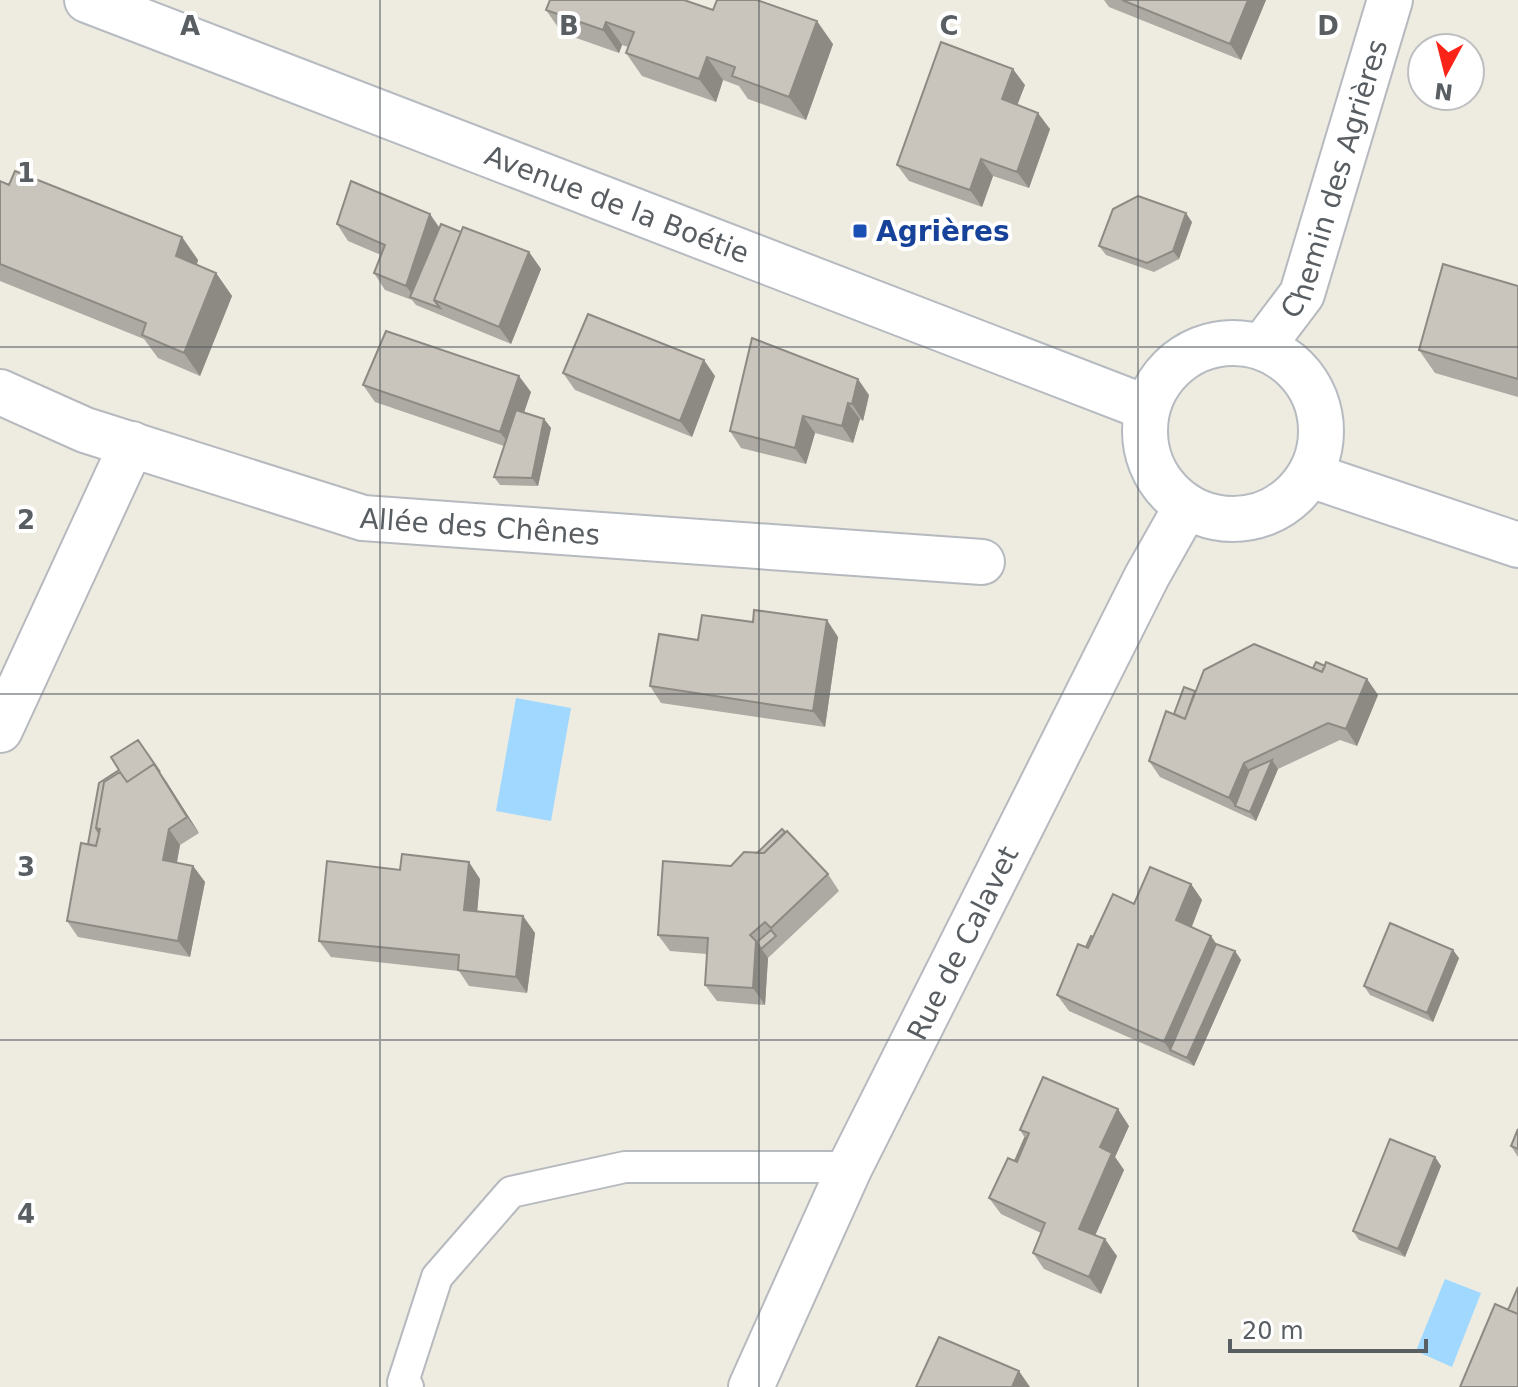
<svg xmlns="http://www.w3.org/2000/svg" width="1518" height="1387" viewBox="0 0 1518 1387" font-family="'DejaVu Sans',sans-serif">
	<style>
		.water { fill: #a0d8ff }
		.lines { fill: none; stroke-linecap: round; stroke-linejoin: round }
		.service-casing { stroke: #b6babf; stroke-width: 34 }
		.minor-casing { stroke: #b6babf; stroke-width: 48 }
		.secondary-casing { stroke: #b6bbc1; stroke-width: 48 }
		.service { stroke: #fff; stroke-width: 30 }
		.minor { stroke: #fff; stroke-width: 44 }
		.secondary { stroke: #fff; stroke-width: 44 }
		.wall { fill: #ada9a3 }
		.shaded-wall { fill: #8d8a84 }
		.building { fill: #c9c5bd; stroke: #8d8a84; stroke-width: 2 }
		.grid { fill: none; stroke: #595e63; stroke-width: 2; stroke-opacity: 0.55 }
		.transit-dot { fill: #1a4fb4; stroke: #fff; stroke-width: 3 }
		.labels { text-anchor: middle; stroke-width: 8; stroke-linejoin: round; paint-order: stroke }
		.street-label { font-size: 28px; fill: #595e63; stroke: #fff }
		.transit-label { font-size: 28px; font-weight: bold; fill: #164399; stroke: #fff; text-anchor: start }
		.grid-label { font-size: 26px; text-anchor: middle; font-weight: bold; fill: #595e63; stroke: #fff; stroke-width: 8; stroke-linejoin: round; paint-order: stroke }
	</style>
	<rect width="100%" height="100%" fill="#eeebe0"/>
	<path class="water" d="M516,698l55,10 -20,113 -55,-10z
		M1445,1279l36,14 -29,74 -36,-16z"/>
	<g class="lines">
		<g class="service-casing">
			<path id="service" d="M408,1387l-5,-5 34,-105 74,-85 114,-25h225"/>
		</g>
		<g class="minor-casing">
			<g id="minor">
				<path id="s1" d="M1262,347l40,-53 88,-294"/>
				<path id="s2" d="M0,392l85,38 278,88 619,44"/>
				<path d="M0,730l132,-286"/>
				<path id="s3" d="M751,1387l99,-220 297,-591 39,-69"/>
			</g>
		</g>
		<g class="secondary-casing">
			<g id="secondary">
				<path id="s4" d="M87,0l1060,408"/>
				<circle cx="1233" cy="431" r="88"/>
				<path d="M1310,475l208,70"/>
			</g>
		</g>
		<use href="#service" class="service"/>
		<use href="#minor" class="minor"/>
		<use href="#secondary" class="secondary"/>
	</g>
	<path class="wall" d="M1104,0h162l-25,60 -132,-53z
		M546,10h167l120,34 -27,76 -58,-21 -9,-13 -16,-6 -7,22 -74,-26 -16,-23 2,-6 -6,-2 -3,8 -57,-20z
		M1025,85l-8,20 33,24 -21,59 -36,-12 -11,31 -73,-26 -12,-16z
		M0,181l182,56 16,23 -1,5 19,8 16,23 -32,80 -42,-18 -14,-19 -144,-58z
		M1192,222l-13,37 -25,13 -48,-17 -7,-9z
		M337,224l102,4 22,4 68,20 12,17 -30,75 -95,-39 -4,-5 -27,-10 -11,-17 7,-18 -33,-14z
		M1518,286v111l-83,-24 -16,-23z
		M563,373l152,3 -23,61 -117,-47z
		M363,385l168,7 -7,20 20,7 7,9 -13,58 -38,-1 -6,-8 10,-31 -129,-44z
		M869,395l-6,26 -3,-2 -7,24 -38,-10 -9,31 -65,-16 -11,-17z
		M838,637l-13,90 -164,-24 -11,-17 48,-46z
		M1325,666l42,13 11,16 -21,51 -17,-6 -62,29 -22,52 -96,-44 -11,-16 25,-47 21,-23z
		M166,781l33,52 -19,12 -3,18 16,3 12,16 -15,75 -112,-20 -11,-16 21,-77 11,-61z
		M400,870l80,9 -3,32 46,5 12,17 -8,60 -58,-7 -10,-15 -128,-14 -12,-16z
		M828,874l11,17 -71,67 -3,47 -48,-4 -12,-16 2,-31 -37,-3 -12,-16z
		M1191,884l11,16 -11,27 25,17 19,7 6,9 -47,106 -125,-55 -12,-16 36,-58 41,-33z
		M1459,958l-26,64 -63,-27 -6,-9z
		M1129,1126l-14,31 9,13 -29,65 22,21 -16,38 -57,-25 -11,-16 8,-20 -40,-19 -12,-16 26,-37 10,-23 -5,-8z
		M1518,1129v28l-7,-11z
		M1435,1157l6,9 -36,91 -46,-17 -6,-9z"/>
	<path class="shaded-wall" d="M1248,0h18l-25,60 -11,-16z
		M817,21l16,23 -27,76 -17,-23z
		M606,22l16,23 -3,8 -16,-23z
		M707,57l16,23 -7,22 -17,-23z
		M1013,69l12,16 -12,31 -11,-17z
		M1038,113l12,16 -21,59 -12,-16z
		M981,159l12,17 -11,31 -12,-17z
		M1186,213l6,9 -13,37 -6,-8z
		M430,214l11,16 -26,68 -9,-12z
		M182,237l16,23 -6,19 -16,-23z
		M529,252l12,17 -30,75 -12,-17z
		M216,273l16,23 -32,80 -16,-23z
		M704,360l11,16 -23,61 -12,-16z
		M519,376l12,16 -19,56 -12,-16z
		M858,379l11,16 -6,26 -11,-17z
		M848,403l12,16 -7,24 -11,-17z
		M803,416l12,17 -9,31 -11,-16z
		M544,419l7,9 -13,58 -6,-8z
		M827,620l11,17 -13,90 -12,-16z
		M1367,679l11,16 -21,51 -11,-17z
		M138,740l28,41 33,52 -12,-16z
		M1272,760l6,9 -22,52 -6,-9z
		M1244,763l11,16 -20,27 -6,-8z
		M169,829l11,16 -6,31 -11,-16z
		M469,862l11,17 -4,48 -12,-17z
		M193,866l12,16 -15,75 -12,-16z
		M1191,884l11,16 -14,37 -12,-17z
		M523,916l12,17 -8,60 -11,-16z
		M1211,936l11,16 -52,98 6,9 -12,-17z
		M756,941l12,17 -3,47 -12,-17z
		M1453,950l6,8 -26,64 -6,-9z
		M1235,951l6,9 -47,106 -7,-8z
		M1118,1109l11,17 -14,31 9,13 -33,75 -12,-16 21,-82z
		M1435,1157l6,9 -36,91 -7,-8z
		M1105,1239l12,17 -16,38 -12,-17z
		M1019,1371l11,16h-18z"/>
	<path class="building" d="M550,0h134l29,10 4,-10h40l60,21 -28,76 -57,-21 3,-9 -28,-10 -8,22 -73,-26 8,-21 -28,-10 -3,8 -57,-20z
		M1122,0h126l-18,44z
		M941,42l72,27 -11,30 36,14 -21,59 -36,-13 -11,31 -73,-25z
		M15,171l167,66 -6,19 40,17 -32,80 -42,-18 4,-12 -146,-59v-83l9,4z
		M351,181l79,33 -24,72 -32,-13 11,-28 -48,-21z
		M1138,196l48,17 -13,38 -26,12 -48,-17 14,-37z
		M441,224l20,8 -27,68 6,8 -30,-11z
		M463,227l66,25 -30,75 -65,-27z
		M1443,264l75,22v93l-99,-29z
		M588,314l116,46 -24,61 -117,-48z
		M386,331l133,45 -19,56 -137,-47z
		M752,338l106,41 -6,25 -4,-1 -6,23 -39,-10 -8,32 -65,-17z
		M516,410l28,9 -12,59 -38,-1z
		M754,610l73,10 -14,91 -163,-25 9,-52 39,6 4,-25 51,7z
		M1254,644l68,28 4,-10 41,17 -21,50 -18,-6 -84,40 -15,35 -80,-37 17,-50 19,8 19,-49z
		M1316,662l9,4 -3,6 -9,-4z
		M1184,687l11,4 -10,28 -11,-5z
		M138,740l22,32 -6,-8 -27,18 -7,-10 -16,10 -8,46 3,5 -3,13 -8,-2 11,-61 20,-13 -8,-13z
		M1272,760l-22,52 -15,-6 14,-36z
		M154,764l33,53 -18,12 -6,31 30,6 -15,75 -111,-20 14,-78 15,3 4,-17 -4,-1 8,-46 16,-10 7,10z
		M782,829l3,3 -21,21h-7z
		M787,831l41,43 -57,54 -6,-6 -15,13 6,6 -3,47 -48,-3 3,-47 -50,-3 5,-74 68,5 13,-14 20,1z
		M402,854l67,8 -5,48 59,6 -7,61 -58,-7 1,-15 -140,-14 8,-80 73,9z
		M1150,867l41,17 -15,36 35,16 -47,106 -107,-47 21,-51 10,4 25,-54 21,10z
		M1390,923l63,27 -26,63 -63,-27z
		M771,930l5,6 -15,13 -4,-7z
		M1091,936l2,1 -5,11 -2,-1z
		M1216,944l19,7 -48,107 -17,-8z
		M1043,1077l75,32 -18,38 12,6 -33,76 26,10 -16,38 -56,-24 12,-30 -56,-25 19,-40 9,4 12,-29 -9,-3z
		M1518,1129v20l-7,-3z
		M1025,1138h2l-10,24 -2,-1z
		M1390,1139l45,18 -37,92 -45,-18z
		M1518,1287v27l-10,-4z
		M1495,1304l23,10v73h-58z
		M939,1337l80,34 -7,16h-96z"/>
	<path class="grid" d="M380,0v1387M759,0v1387M1138,0v1387M0,347h1518M0,694h1518M0,1040h1518"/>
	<rect class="transit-dot" x="852" y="223" width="16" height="16" rx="4"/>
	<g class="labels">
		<g class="street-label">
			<text dy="10" stroke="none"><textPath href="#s1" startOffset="186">Chemin des Agrières</textPath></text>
			<text dy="10" stroke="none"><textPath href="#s4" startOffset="568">Avenue de la Boétie</textPath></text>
			<text dy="10" stroke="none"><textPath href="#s2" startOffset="502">Allée des Chênes</textPath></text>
			<text dy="10" stroke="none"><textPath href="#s3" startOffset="492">Rue de Calavet</textPath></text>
		</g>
		<g class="transit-label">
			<text x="876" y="241">Agrières</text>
		</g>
	</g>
	<g class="grid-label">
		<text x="190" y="35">A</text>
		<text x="569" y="35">B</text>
		<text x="949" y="35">C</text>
		<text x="1328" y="35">D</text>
		<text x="26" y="182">1</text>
		<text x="26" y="529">2</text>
		<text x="26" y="876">3</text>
		<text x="26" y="1223">4</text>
	</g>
	<g transform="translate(1446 72) rotate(187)"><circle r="38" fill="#ffffff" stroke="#bdbfc1" stroke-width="2"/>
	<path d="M0-6L14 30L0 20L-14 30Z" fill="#fc2419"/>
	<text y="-12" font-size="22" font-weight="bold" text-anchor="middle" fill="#595e63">N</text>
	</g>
	<path d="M1230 1339v12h196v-12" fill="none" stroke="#595e63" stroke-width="4"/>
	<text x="1242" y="1339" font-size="24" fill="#595e63" stroke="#ffffff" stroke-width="6" paint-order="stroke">20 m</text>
</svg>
